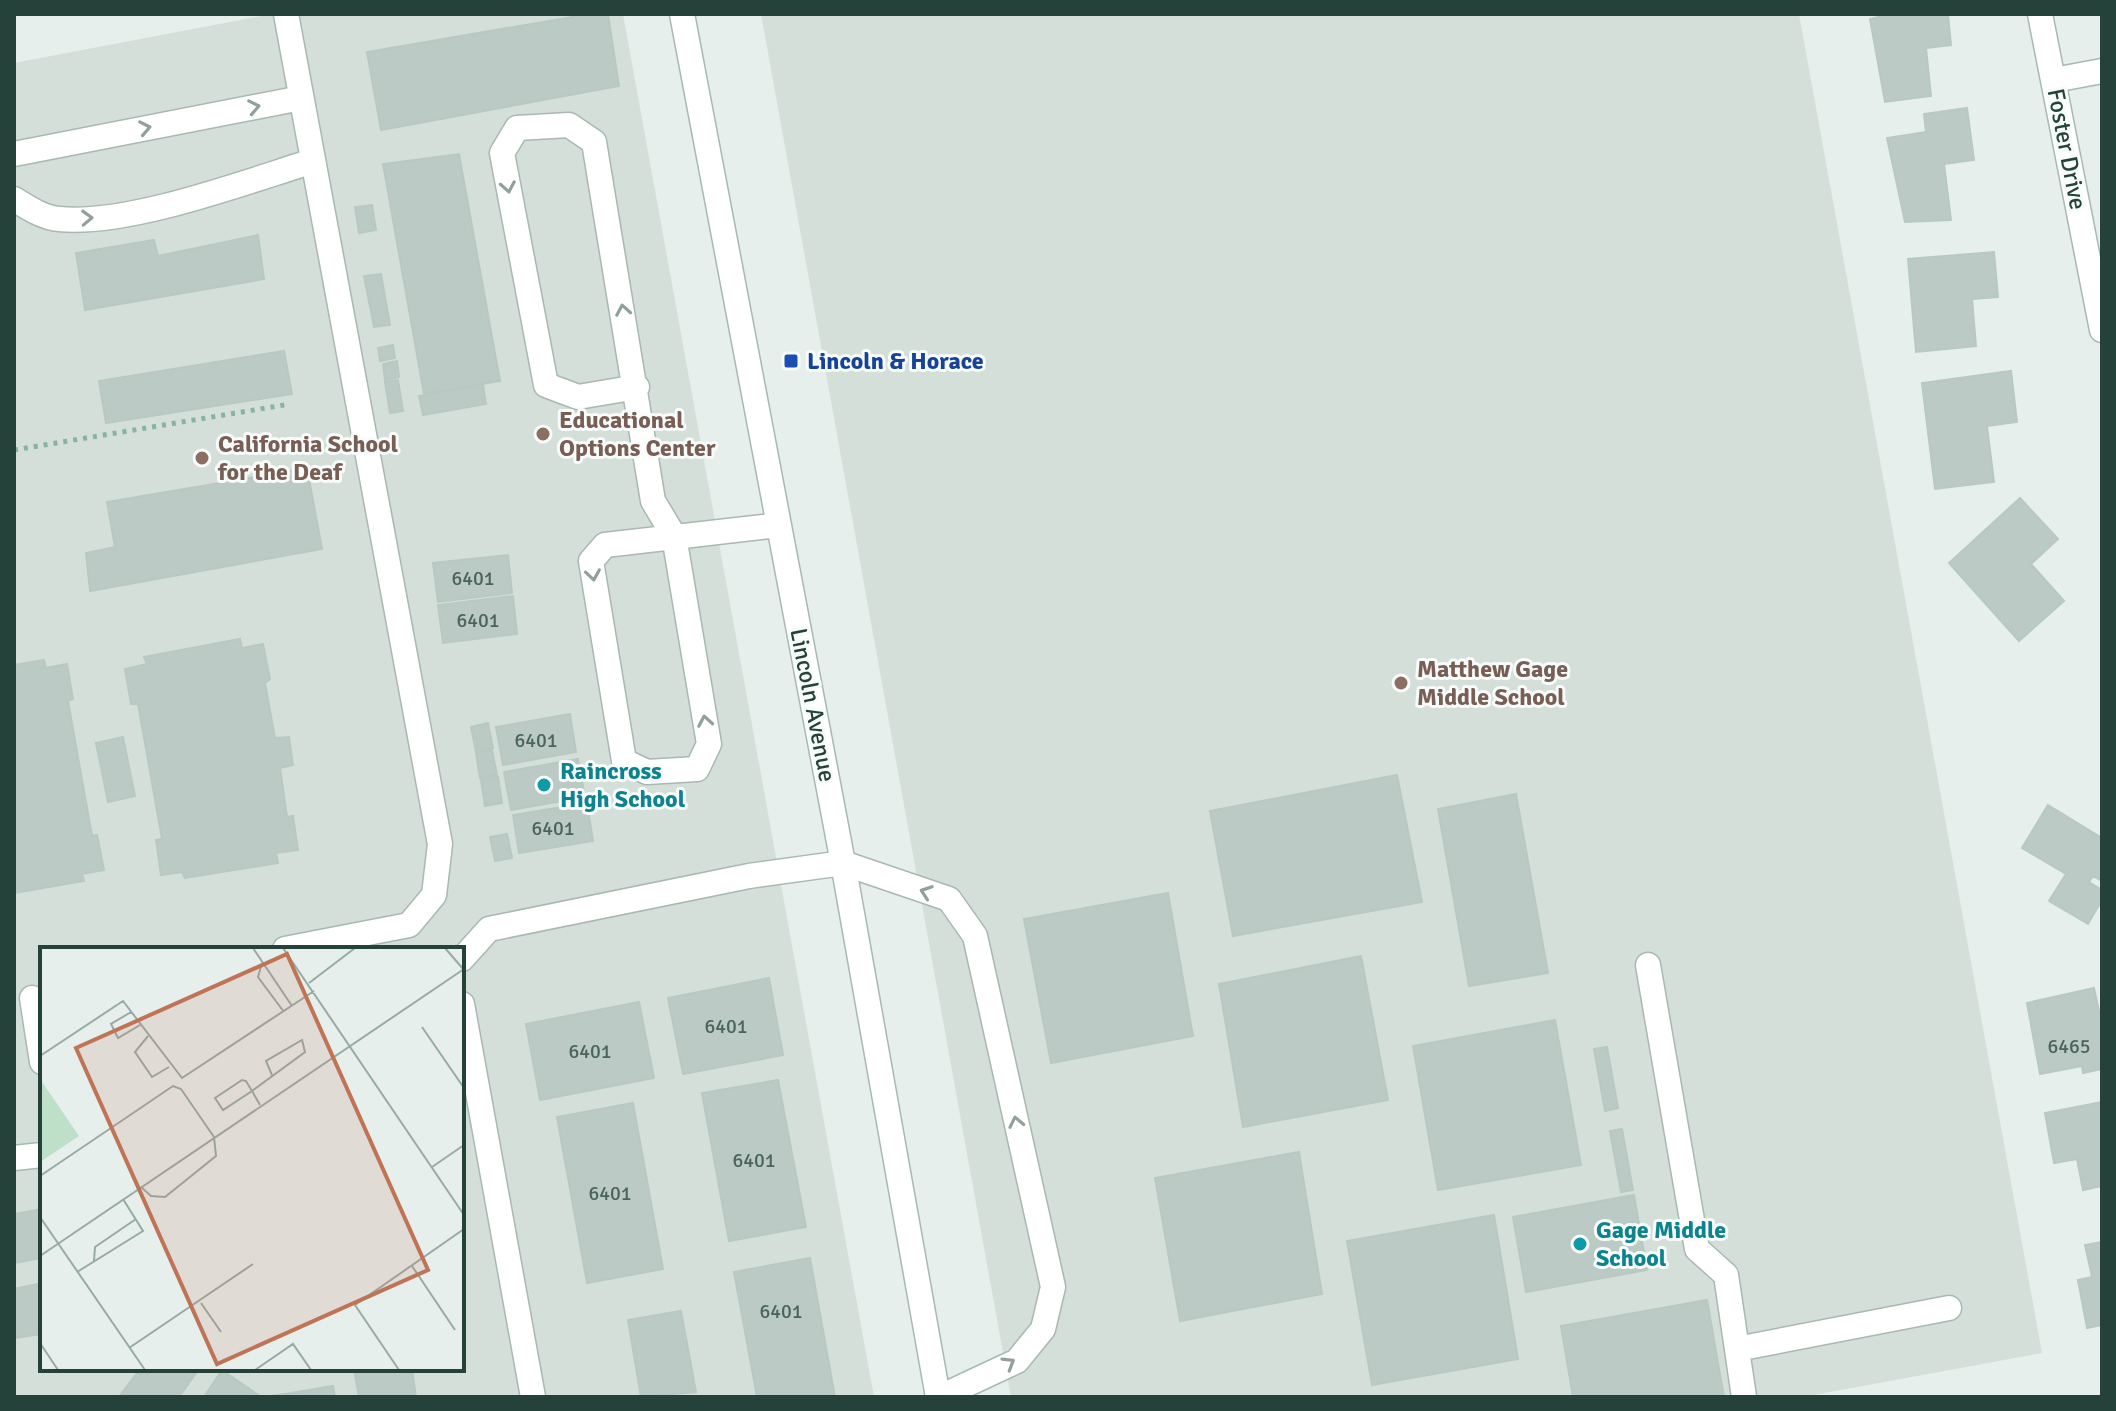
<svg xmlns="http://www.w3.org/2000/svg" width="2116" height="1411" viewBox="0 0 2116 1411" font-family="Signika,sans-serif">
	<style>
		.built { fill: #d4dfda; fill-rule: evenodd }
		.building { fill: #bbcac4; stroke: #b8c9c2; stroke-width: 2 }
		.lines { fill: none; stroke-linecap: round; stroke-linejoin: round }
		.minor-casing { stroke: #a8b8b2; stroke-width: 27 }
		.path { stroke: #86b3a5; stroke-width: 5; stroke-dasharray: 4 6; stroke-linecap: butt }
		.minor { stroke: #fff; stroke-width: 24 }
		.oneway { stroke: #92a09c }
		.transit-dot { fill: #1a4fb4; stroke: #f7fbf9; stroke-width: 3 }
		.education-dot { fill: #8d6e63; stroke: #f7fbf9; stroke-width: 3 }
		.culture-dot { fill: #0f9aa8; stroke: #f7fbf9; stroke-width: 3 }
		.labels { text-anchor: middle; stroke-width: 6; stroke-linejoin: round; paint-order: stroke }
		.number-label { font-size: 20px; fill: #4a645c }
		.street-label { font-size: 24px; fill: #24423a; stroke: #f7fbf9 }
		.transit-label { font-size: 24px; font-weight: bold; fill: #164399; stroke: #f7fbf9; text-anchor: start }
		.education-label { font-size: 24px; font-weight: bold; fill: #785e54; stroke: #f7fbf9; text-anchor: start }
		.culture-label { font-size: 24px; font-weight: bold; fill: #0d838f; stroke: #f7fbf9; text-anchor: start }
		.inset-road { fill: none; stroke: #98aaa4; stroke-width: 2 }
		.view { fill: #c07456; fill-opacity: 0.15; stroke: #c07456; stroke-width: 4 }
		.inset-edge { fill: none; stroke: #24423a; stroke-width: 4 }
	</style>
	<rect width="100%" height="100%" fill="#e6efeb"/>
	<path class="built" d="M272,14h351l251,1383h-860v-1334zM42,949h420v420h-420z
		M761,14h1038l243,1339 -239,44h-792z"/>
	<path class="building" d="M590,14h18l11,72 -238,44 -14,-78z
		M1891,14h57l3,31 -25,3 5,48 -46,6 -15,-83z
		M1967,108l7,52 -30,4 7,56 -46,2 -18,-84 39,-6 -2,-18z
		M459,154l41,227 -76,13 -41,-230z
		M372,205l4,25 -17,3 -4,-26z
		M258,235l6,44 -179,31 -9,-57 78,-13 4,16z
		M1994,252l4,45 -26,2 4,47 -60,6 -8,-93z
		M381,274l9,51 -16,2 -10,-51z
		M393,345l2,13 -15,3 -2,-13z
		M284,351l8,43 -186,29 -7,-42z
		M397,361l2,16 -14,3 -2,-16z
		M2011,371l6,51 -30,4 7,56 -59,7 -13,-106z
		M398,380l5,31 -13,2 -5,-31z
		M483,385l3,19 -63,11 -4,-19z
		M307,468l15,81 -232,42 -4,-38 29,-6 -8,-45z
		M2020,498l38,41 -27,25 33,37 -45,40 -70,-78z
		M508,555l4,38 -74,9 -5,-39z
		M513,596l4,38 -74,9 -5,-38z
		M240,639l2,9 21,-4 7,35 -5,4 10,55 14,-1 4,28 -13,3 7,49 6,-1 5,34 -22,3 2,10 -93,15 -3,-6 -21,3 -5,-35 6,-1 -24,-135h-7l-6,-35 22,-5 -3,-7z
		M44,660l2,8 21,-4 6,35 -5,2 24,135 5,-1 7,35 -22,4 2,7 -70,12v-228z
		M570,714l6,38 -73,13 -7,-38z
		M488,723l5,25 -17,4 -5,-25z
		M123,737l12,59 -27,6 -12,-59z
		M492,750l5,25 -17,3 -4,-25z
		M578,759l7,38 -74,13 -7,-38z
		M1397,775l25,127 -189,34 -23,-125z
		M498,777l4,26 -17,3 -4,-26z
		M1516,794l32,179 -79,13 -31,-177z
		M587,803l6,38 -74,12 -6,-38z
		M2048,805l54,33v43l-9,-5 -4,6 13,8v10l-14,24 -39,-23 17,-27 -44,-26z
		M507,834l5,24 -17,3 -5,-24z
		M1168,893l25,143 -142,27 -27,-144z
		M1361,956l27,144 -145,27 -24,-143z
		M769,978l14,77 -100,19 -15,-76z
		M2094,988l8,37v44l-19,4 -1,-7 -42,8 -13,-71z
		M639,1002l15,76 -114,22 -14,-76z
		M1555,1020l26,145 -143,25 -25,-144z
		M1607,1047l11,61 -13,3 -11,-62z
		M778,1080l28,147 -77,14 -27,-148z
		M2102,1102v84l-19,4 -6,-31 -23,4 -9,-50z
		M633,1103l30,166 -76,14 -30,-166z
		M1622,1129l11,61 -12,2 -11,-61z
		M1299,1152l23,142 -142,27 -25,-143z
		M1634,1195l13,75 -121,22 -13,-75z
		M42,1209v49l-28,5v-49z
		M1494,1215l24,144 -146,26 -25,-144z
		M2102,1242v83l-15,3 -9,-48 14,-3 -7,-32z
		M810,1258l25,139h-78l-23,-125z
		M42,1283v51l-28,4v-49z
		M1707,1300l17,97h-151l-12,-71z
		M681,1311l15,81 -55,5 -13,-77z
		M140,1369h59l-20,28h-60z
		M354,1369h58l4,28h-57z
		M222,1370l39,27h-57z
		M333,1386l2,11h-71l21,-3z"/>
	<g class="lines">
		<g class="minor-casing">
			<path id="minor" d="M682,14l161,849 95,534
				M2040,14l62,316
				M2054,80l48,-9
				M14,154l287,-56
				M14,199c13,8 29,19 45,20 69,7 186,-37 254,-58
				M637,387l-59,10 -32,-12 -44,-232 15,-25 52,-3 25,17 59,359 21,35 35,208 -12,25 -50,3 -23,-11 -33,-200 14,-16 174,-20
				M285,949l124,-24 25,-30 6,-51 -154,-830
				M462,959l27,-30 260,-53 94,-13 106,36 26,37 78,351 -10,42 -26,32 -77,36
				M1648,965l49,284 29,26 18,122
				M32,998l10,64
				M462,1004l71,393
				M14,1158l28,-3
				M1737,1349l212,-41"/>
		</g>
		<path class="path" d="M14,450l276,-46"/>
		<use href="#minor" class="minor"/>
	</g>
	<defs><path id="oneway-chevron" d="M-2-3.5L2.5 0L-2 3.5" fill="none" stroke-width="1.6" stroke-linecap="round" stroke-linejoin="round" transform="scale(2)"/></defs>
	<g class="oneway">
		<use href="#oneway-chevron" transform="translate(254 107) rotate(-11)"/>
		<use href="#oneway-chevron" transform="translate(145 128) rotate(-11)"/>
		<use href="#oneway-chevron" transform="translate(508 187) rotate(80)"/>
		<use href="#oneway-chevron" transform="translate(87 218) rotate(-2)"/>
		<use href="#oneway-chevron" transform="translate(623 310) rotate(-100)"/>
		<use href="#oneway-chevron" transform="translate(593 575) rotate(81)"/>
		<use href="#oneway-chevron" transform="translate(705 721) rotate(-100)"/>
		<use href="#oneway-chevron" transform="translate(926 892) rotate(-161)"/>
		<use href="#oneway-chevron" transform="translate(1016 1122) rotate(-102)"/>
		<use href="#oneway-chevron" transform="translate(1009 1363) rotate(-31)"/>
	</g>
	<rect class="transit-dot" x="783" y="353" width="16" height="16" rx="4"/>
	<g class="education-dot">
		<circle cx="543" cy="434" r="8"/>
		<circle cx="202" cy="458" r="8"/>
		<circle cx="1401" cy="683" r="8"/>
	</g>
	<g class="culture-dot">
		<circle cx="544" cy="785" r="8"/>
		<circle cx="1580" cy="1244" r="8"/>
	</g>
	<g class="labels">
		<g class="number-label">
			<text x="473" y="585">6401</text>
			<text x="478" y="627">6401</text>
			<text x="536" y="747">6401</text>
			<text x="553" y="835">6401</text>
			<text x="726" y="1033">6401</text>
			<text x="2069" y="1053">6465</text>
			<text x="590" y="1058">6401</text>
			<text x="754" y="1167">6401</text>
			<text x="610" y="1200">6401</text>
			<text x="781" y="1318">6401</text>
		</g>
		<g class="street-label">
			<text transform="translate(2067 149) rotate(79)" y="8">Foster Drive</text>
			<text transform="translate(813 705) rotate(79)" y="8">Lincoln Avenue</text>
		</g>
		<g class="transit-label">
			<text x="807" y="369">Lincoln &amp; Horace</text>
		</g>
		<g class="education-label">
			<text x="559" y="428">Educational<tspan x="559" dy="28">Options Center</tspan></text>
			<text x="218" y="452">California School<tspan x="218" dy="28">for the Deaf</tspan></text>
			<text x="1417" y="677">Matthew Gage<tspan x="1417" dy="28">Middle School</tspan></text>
		</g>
		<g class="culture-label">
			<text x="560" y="779">Raincross<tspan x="560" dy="28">High School</tspan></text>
			<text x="1596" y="1238">Gage Middle<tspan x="1596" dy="28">School</tspan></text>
		</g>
	</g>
	<g transform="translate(40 947)">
		<rect width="424" height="424" fill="#e6efeb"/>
		<path d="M0,132l39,57 -39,26z" fill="#bfe0c8"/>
		<path class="inset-road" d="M213,1l39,58M243,1l181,267M405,1l19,22M222,16l-4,14 26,35M269,36l46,-35M91,65l-20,12 7,14 22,-13M382,80l42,61M108,89l-13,16 17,25 17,-10M0,109l83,-55 59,77 132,-87M220,158l-8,-14 -6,-10 -4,-1 -27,18 8,12 29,-19 53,-39 -3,-12 -36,21 6,14M392,220l32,-22M0,229l133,-90 8,3 33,48 2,19 -51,41 -14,-1 -10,-9M0,270l105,153M0,309l424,-287M54,314l1,-14 41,-28M372,319l43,64M37,325l66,-41 -20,-32M161,356l20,29M0,396l18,27M89,401l124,-84M215,423l38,-26 18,26M359,423l-44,-65 109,-76"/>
		<path class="view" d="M247,7l141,316 -211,94 -141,-316z"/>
		<rect width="424" height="424" class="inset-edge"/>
	</g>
	<rect width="2116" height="1411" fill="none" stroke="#24423a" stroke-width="32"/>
</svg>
